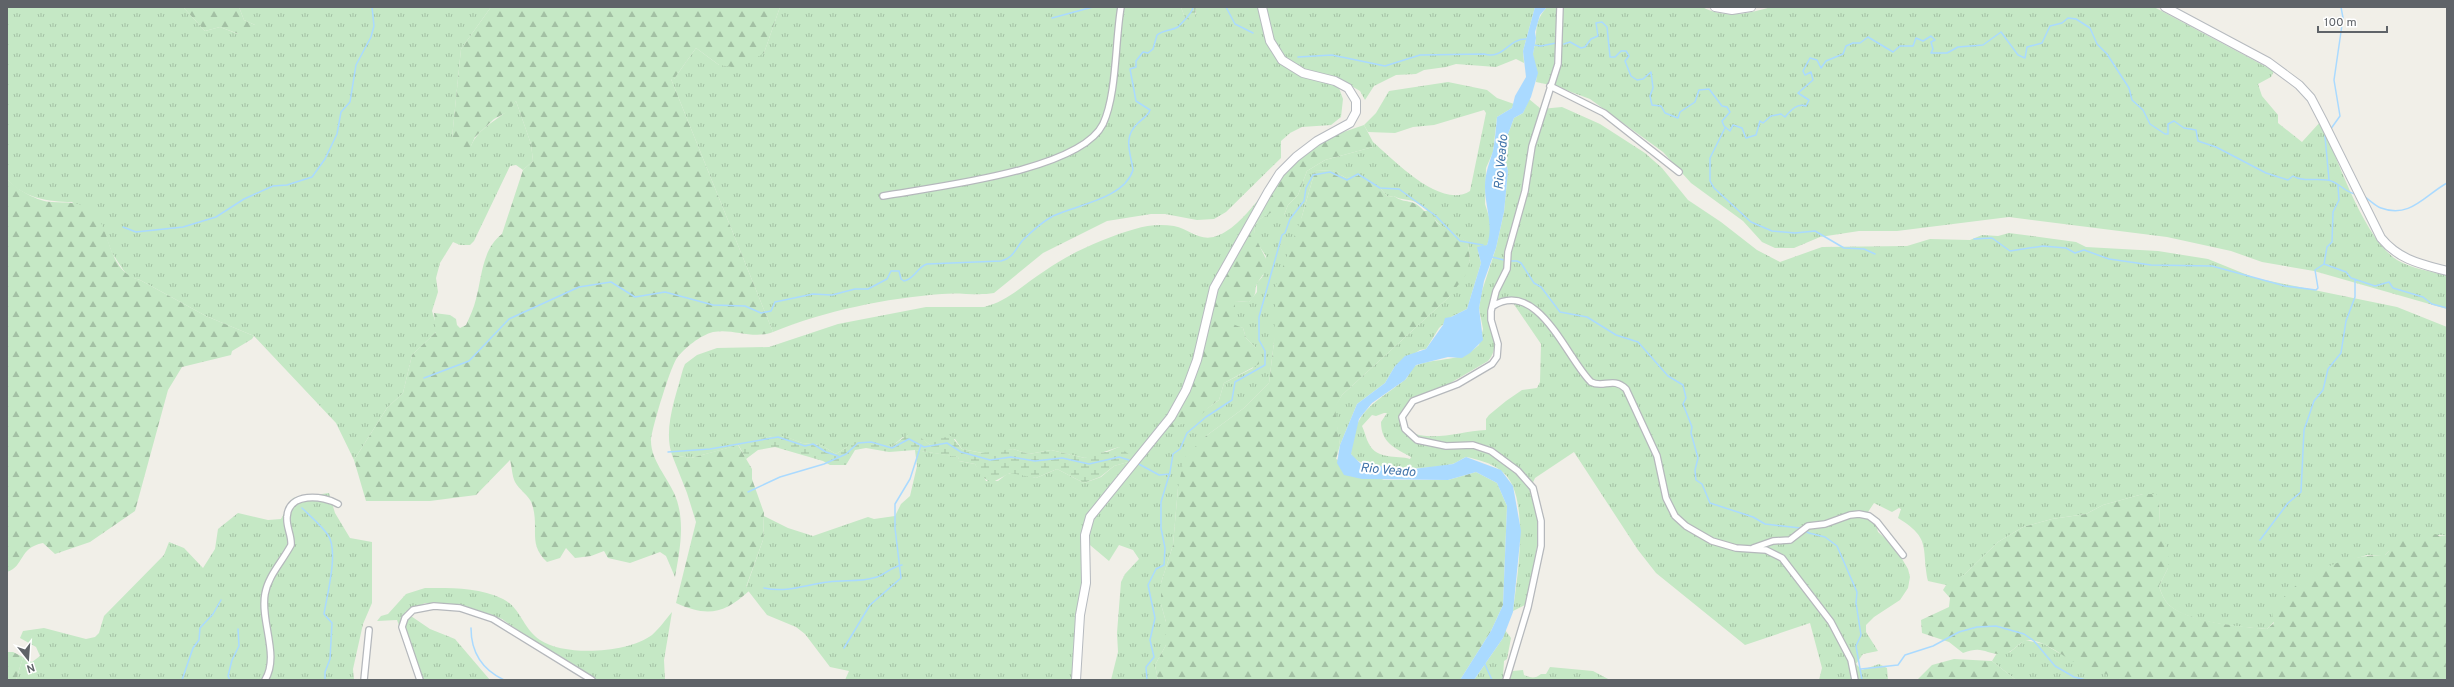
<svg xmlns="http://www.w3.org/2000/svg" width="2454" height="687" viewBox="0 0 2454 687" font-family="Overpass,sans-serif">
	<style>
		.grass { fill: url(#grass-tufts); fill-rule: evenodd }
		.forest { fill: url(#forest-firs) }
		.wetland { fill: url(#wetland-marsh) }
		.water { fill: #aadaff }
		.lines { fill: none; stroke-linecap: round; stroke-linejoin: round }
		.stream { stroke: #aadaff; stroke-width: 1.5 }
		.street-casing { stroke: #b5b8bc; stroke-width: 8 }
		.secondary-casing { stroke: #b6babf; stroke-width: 10 }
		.street { stroke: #fff; stroke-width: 5.5 }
		.secondary { stroke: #fff; stroke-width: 8 }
		.labels { text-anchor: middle; stroke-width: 4; stroke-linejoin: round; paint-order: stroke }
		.water-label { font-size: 13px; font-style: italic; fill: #4174aa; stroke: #fff }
	</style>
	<defs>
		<pattern id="grass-tufts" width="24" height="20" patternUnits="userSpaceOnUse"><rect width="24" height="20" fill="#c5e8c5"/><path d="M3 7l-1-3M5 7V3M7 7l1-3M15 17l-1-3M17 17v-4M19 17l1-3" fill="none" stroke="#a3c0a4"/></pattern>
		<pattern id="forest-firs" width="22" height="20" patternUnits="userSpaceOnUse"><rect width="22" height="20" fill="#c5e8c5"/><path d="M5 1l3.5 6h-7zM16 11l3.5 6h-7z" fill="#a3c0a4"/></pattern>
		<pattern id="wetland-marsh" width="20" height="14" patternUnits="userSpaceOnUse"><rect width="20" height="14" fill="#c5e8c5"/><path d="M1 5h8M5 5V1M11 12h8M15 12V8" fill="none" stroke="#a3c0a4"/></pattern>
	</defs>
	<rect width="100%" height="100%" fill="#f1efe8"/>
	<path class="grass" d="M7,7h176l22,24 15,-4 18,7 17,-9 -11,-5 -5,-13h252l-30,42 -9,89 19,8c9,-22 33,-27 45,-45l15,43 2,17 -10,9 -7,-5 -6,1 -36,75 -4,4h-10l-7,-3 -13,21 -4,15 2,14 -6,19 4,13v8l-24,23 -9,38 -16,15 -33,52 -18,-37 -82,-87 -48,-20 -66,-36 -10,-3 -6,-6 -12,-18 -8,-22 -32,-29c-23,0 -49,-4 -65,-23z
		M780,7h401l4,11 11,-4v-7h339l-12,44 1,12 -8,-4 -20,8 -40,-3 -10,3 -22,3 -8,4 -20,1 -22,11 -9,14 -5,-9 -17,-10 -4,7 4,11 -2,18 -10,8 -29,2 -12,6 -9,8v17l-55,54 -12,7 -17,1 -32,-6h-14l-44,7 -64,32 -49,40c-17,3 -35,-1 -52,1 -55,4 -118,17 -169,38l-102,-253h3l22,-31 23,17 45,-12z
		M1547,7h155c23,12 45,7 69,0h383l120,64 -3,6 -13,7 4,12 16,19v8l24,19 19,-21c16,37 43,118 76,139 15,9 34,11 50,16v33l-133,-38 -52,-9 -31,-11 -64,-14 -158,-20 -112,14h-38l-39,6 -26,11h-19l-13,-6 -19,-21 -52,-38 -28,-31 -73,-53 -35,-13 -19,-4c2,-11 -3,-18 -3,-28 0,-5 3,-10 3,-16 0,-13 2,-21 11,-31z
		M1448,82l39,8 10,8 17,6 -2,4 -15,9 -4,35 -7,16 -1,36 5,16v17l-3,8 -9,6 3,12 -14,46 -16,8 -12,11 -13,21 -6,1 -25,16 -10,17 -28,21 -17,41 -6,-37 8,-13 107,-98 19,-32 2,-6 -2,-17c-6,-3 -28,-16 -31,-20 -5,-6 -13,-16 -20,-19 -7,-5 -16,-2 -23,-7l-6,1 -8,-9 -21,-11 -13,1 -13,-8 -18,1 -13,45 -28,126 -5,41 -25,25 -38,28 -28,52 -5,57 -12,38v21l5,18v23l-11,20 3,15h-47l7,-28 -1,-19 4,-51 4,-8 14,-15 -6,-9 -14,-5 -10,16 -25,-21 2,34 -9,106h-232l4,-9 -19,-4 -25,-33 -9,-7 -29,-12 -21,-27 17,-48 1,-24 24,12 25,8 55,-19 6,2 21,-3 6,-12 9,-8 7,-30 -2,-16 39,6 4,1 1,4 16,3 11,17h12l9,-7 8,-2 21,6 21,-9 27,14 17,-6 13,-11 14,-4 -9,-15 -34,11 -34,-8 -22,4 -16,-5 -25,5 -26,-5 -7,-10 -25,6 -8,-6 -19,-2 -12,10 -23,-6 -21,6 -11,7 -15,-9 -19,-2 -18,-7h-12l-81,22 -19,-3c-9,-26 4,-59 11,-86l2,-5 12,-9 20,-7 52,-1 69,-23 88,-17h58c25,-6 41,-24 62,-37 26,-18 58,-32 89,-41 12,-4 26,-5 39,-3 19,4 28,20 51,6 17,-10 28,-27 41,-41l-22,44 -46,180 21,-15 5,-17 29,-15 3,-20 -10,-10 -3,-10 -8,-2v-25l14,1 8,-10v-9l6,-7 3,-20 -11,-16 -1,-13 6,-8 17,-11 7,7 4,-10 10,-10 9,-24 18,-11 48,-13v-5c21,18 68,68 97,49l16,-78 -2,-3 -50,15 -21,2 -18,6 -27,-1 -4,-7 12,-12 13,-22z
		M1529,99l12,10 21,-2 38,17 45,29 17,15 26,32 33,22 36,28 23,12 42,-15 85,-1 23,-7 40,1 12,-5 16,1 11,-3 67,9 10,5 72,4 50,8 47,19 142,29 50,20v208h-12l-46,16 -4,4h-18l-39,12 -61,62c-26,-2 -79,-6 -98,-24 -5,-5 -8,-12 -10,-19l9,-18 -8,-44 -1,-23 -16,-7 -40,11 -17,9 -34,5 -29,8 -25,15 -34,33 -18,10 -18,-4c-7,-34 4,-42 -30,-63l3,-9 -2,-1 -7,4 -18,-9 -6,9 7,9 3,11 17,15 13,22 2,8 -2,11 -8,12 -26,17 -8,8v7l12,19 -15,3 -7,10 6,6 17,-6 8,4 1,12h-69l3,-12 -12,-45 -65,22 -89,-72 -18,-23 -64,-98 -39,26 -4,9 7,28v25l-11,64 -14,7c4,-32 19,-121 -13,-141 -9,-7 -23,-11 -34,-13 -5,2 -9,6 -14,7 -19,5 -91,10 -101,-10 2,-45 25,-51 55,-75 4,-4 4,-12 11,-14 22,-8 43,-2 62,-20l4,-16 -4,-21 3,-17 14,-43 8,-36 4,-41 -3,-13 2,-21 7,-19 9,-5zM1509,297l32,47 -1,38 -3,6 -15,2 -16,11 -17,14 -3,4v11c-26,1 -54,13 -78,1l-5,-18 14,-16 30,-12 41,-24c20,-22 -14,-53 21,-64zM1384,413h3l-6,9c0,21 14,26 30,35l-1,2c-13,-4 -33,1 -41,-15 -3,-5 -4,-12 -7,-18l10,-11 4,1z
		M329,493l6,20 15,25 22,4v61l-9,21 -10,45 1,11h-338l7,-23 9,5 8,-6 -4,-9 -16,-9 3,-7 21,-3 42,11 9,-2 4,-4 5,-17 60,-61 5,-13 15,6 19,20 12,-19 3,-20 20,-16 30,7 13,-1 12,-21z
		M425,588c27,0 53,-1 78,11 18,9 20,30 37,41 25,17 88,13 112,-5 7,-6 14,-16 20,-23l-8,48 1,20h-68l-17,-4 -3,-4 -75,-53 -36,-12 -41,-4 -20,9 25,17 25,10 35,41h-71l-22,-60 -20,1 4,-5 7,-2 18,-20z
		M1505,630l6,8 -4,21 -3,2 -1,16 10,-6 10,-1 1,5c7,3 11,4 17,-1h5l4,-7 43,4 17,9h-136l29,-42z
		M2025,640l19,4 15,9 65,27h-108l-24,-19 5,-8 13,-1z"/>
	<path class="forest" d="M183,7h56l5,13 11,5 2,6 -13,5 -24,-9 -15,4z
		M491,7h289l-16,46 -26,15 -19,-3 -23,-17 -22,31h-3l102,253c-21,8 -39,-4 -60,0 -12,3 -29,16 -36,26 -6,7 -26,73 -26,83 0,19 16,36 23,52 12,26 6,57 1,84l-9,-21 -6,-4 -30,11 -22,-5 -4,-7 -13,5 -16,2 -9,-10 -6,10 -13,4c-20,-19 -7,-33 -15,-58 -3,-9 -13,-14 -17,-22 -3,-6 -3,-15 -5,-22l-34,35 -46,6h-64l-12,-41 33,-52 16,-15 9,-38 24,-23 -2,-19 16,2 6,4 1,6 3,3 6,-3c4,-9 8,-17 10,-26 6,-22 6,-50 26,-65l21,-64 10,-9 -2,-17 -15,-43 -7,10 -15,8 -19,18 -4,9 -11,8 -8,-16 9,-89z
		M1364,125l9,17v5l-48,13 -18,11 -9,24 -10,10 -4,10 -5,1 -2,-7 -17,10 -6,8c1,15 10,25 15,39 -4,6 -8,11 -11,16 -5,8 1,11 -9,20l-14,-1v24l8,3 3,10 10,10 3,16 -35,19 -5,17c-6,4 -10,7 -15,12 -8,8 -32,16 -43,19l28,-55 25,-86 52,-99 30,-31 33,-23z
		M1333,170l13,8 13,-2 21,12 8,9 6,-1c12,9 18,1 30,15h6l7,12 31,19 2,17 -5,17 -16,21 -107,98 -7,13 5,37 -4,14 48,21h64l28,-8 21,11 10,23 -4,99 -12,26 -31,49h-302l-3,-15 11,-20v-23l-5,-18v-21l12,-38 5,-57 6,-30 22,-22 38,-28 25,-25 5,-41 2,-57 26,-69 13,-45z
		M7,179c9,10 31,23 45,23 14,1 27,-1 38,8 24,18 14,60 50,70l66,36 48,20 -2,3 -20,12 -1,4 -49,12 -14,23 -33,121 -45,31 -35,12 -12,-11c-25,5 -18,23 -36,29z
		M738,445l14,24v10l12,34 -1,27 -17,47 3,4c-25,23 -42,26 -73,12l20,-81 -9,-29 -15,-38 19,3z
		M2143,494h13l3,7 1,23 9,31 -1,13 -9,18c2,7 5,14 10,19 19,17 73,22 98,24l7,-6 -2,-11c23,-36 71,-58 113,-57l4,-4 3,-9 44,-8 3,2 8,-1v145h-323c-14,-5 -30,-9 -44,-15 -16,-7 -31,-22 -49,-25 -12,-1 -17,14 -29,14 -18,0 -19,-9 -39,-1l-14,-11 -27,-9 -1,-13 28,-13 1,-9 -7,-8 5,-8 16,-7 34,-33 25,-15 29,-8 34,-5 17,-9z
		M7,652h6l10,5 -7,23h-9z
		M1954,659l38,2 24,19h-99l15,-15z"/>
	<path class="wetland" d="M1181,7h15l-1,12 -3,2 -7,-3z
		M908,434l12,3 10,8 11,-7 10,-2 11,13 20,4 31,-4 16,5 22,-4 34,8 9,-5 13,-1 12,-5 11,8 -2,7 -14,4 -14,11 -16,6 -27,-14 -21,9 -26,-5 -19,10 -10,-7 -6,-12 -16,-3 -1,-4 -43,-7 -26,2 -23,-4 -11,2 -9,15h-16l-7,-4 -48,-14 -17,3 -12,9 -8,-15 34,-8h13l17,7 19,2 15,9 22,-14 22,2 11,5z"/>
	<path class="water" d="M1535,7h12l-7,8 -5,17 1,6 -3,16 5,19 -7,24 -8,16 -9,5 -7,19 -2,21 3,13 -4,41 -8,36 -12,33 -5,27 4,32 -13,13 -8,5 -14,-1 -32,8 -11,15 -33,23 -13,16 -8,35 10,10 52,5 40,-5 13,-7 35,13 12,16 8,45 -8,81 -10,26 -29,42h-14l31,-49 12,-26 4,-99 -10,-23 -21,-11 -28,8 -86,-1 -18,-4 -7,-12 3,-18 17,-41 28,-21 10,-17 10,-10 21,-7 17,-24 2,-7 6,-1 16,-8 14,-46 -4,-16 10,-2c7,-20 -2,-38 -2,-58 0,-14 4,-23 8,-36 2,-11 3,-23 4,-34l15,-9 3,-12 11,-19 -3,-26z"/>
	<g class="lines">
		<path class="stream" d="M1226,7l9,17 18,9
			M1052,18l41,-11
			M1564,44l6,-2 11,6 4,-1 6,-8 7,-3 -2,-13 6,-1 5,5 3,30h5l6,-6h5l3,5 -4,5 6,15 6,4 6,-1 8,-7 2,16 -3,8 2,9 9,1 4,7 13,5 2,-6 15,-10 4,-12 10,-1 13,17 5,1 3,5 -8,9 2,5 6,5 3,-6 9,3 4,10 10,-3 4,-14 3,2 8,-7 10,-2 4,3c6,-7 12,-14 21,-11l3,-6 -11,-7 15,-13 -2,-8 -6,3 -2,-4 7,-13 7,2 4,8 5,-7 17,-7 3,-8 7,-3h7l8,-6 25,15 7,-6h13l3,-8 7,3 8,-5 4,4 -4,2 2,7 -2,4h16l11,-6 25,-2 18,-13 17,23 7,3 2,-11 15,-4 8,-17 12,-3 6,-5 8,1 14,9 7,16 10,10 22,34 3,12 11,10 7,14 15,10h3v-10l6,-3 10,7 12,2 2,11 18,6 50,26 22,7 5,-4c9,6 23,2 34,4 11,1 17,12 28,14
			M1534,45l7,1 15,-3
			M1298,57l34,-2 53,11 35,-11 64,-1c20,6 24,-16 43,-15
			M1725,128l-15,30v23l4,7 37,34 21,9 23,2 20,-2 29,17 20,1 11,5
			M2330,130l10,-14 -6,-36 9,-62 -2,-11
			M2325,136l4,44
			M2363,196c6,3 12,10 18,12 29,11 44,-13 66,-25
			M123,227l13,5 47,-5 33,-10 28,-18 29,-13 14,-1 25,-8 13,-18 12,-25 4,-22 9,-10 6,-37 15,-28 3,-11 -2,-19
			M1974,239l18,-1 18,13 33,-5 23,2 9,5 9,-3 25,9 42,6 61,1 73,20 31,4 2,-2 -3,-18 9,-6 3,-17 5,-5 1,-30 6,-12 -1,-14
			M1492,257l12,3
			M1509,261h8l4,2 13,20 7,4 19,25 27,5 29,18 22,7 30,34 15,9 3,13 -3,6 9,23 -1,6 7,25 -3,12 1,10 6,4 8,19 43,14 12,7 35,4 9,5 16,4 12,9 20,46 -1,11 5,32 -5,11 6,34
			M2324,264l22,8 5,6 24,8 14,-4 4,6 30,9 9,7 15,4
			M424,378l45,-17 40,-42 70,-32 32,-5 24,15 30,-5 48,13 32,1 16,7 10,-2 4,-9 38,-8 19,1 23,-6h13l19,-10 4,-8h8l2,8 3,2c11,-2 13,-14 23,-17l74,-3c12,-3 14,-11 21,-20 9,-9 20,-19 31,-25 23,-11 71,-17 80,-46 -2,-17 -11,-32 5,-47 4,-4 10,-7 12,-13l-14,-9 -6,-32 6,-2v-6l7,-9 5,1 5,-4 4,-14c8,-6 14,-4 21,-8 4,-4 15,-15 15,-20
			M668,452l42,-3 68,-12 27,9 8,-2 13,8 12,4
			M1137,463l22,12 11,-1
			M748,492l32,-15 44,-13 22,-10 12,-11 13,-1 21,6 17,-9 15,8 23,-4 14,9 29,8 21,-3 24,4 27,-3 27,6 30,-7 10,3
			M302,508c8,8 19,17 26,27 11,16 -1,60 -4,79l8,9 -2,36 -5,13v8
			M2260,540l28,-37 13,-11 3,-62 10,-29 9,-11 5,-21 13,-16 5,-32 9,-24v-18
			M764,588c23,5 41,-3 64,-6 17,-3 30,1 49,-5 9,-3 14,-10 25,-12
			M471,628c0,25 12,42 33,52
			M844,648l26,-43 31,-27 -6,-50v-24l15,-25 11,-34
			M1484,662l8,18
			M1861,669l37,-4 7,-10 28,-9 26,-14 18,-5 19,-1 28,8 10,7 21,25 19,11 12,3
			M182,680l11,-32 6,-8 1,-12 13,-14 8,-14
			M230,680l-2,-4 4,-16 7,-14 -1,-17
			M1147,680l-1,-13 8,-10 -4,-17 5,-22 -7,-33 8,-16 8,-4 1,-17 -4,-20v-26l9,-30 3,-18 7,-5 7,-16 19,-16 26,-17 3,-18 30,-17v-14l-6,-11v-23l23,-82 3,-2 5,-14 14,-18 2,-13 7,-13 17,-3 17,8 11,-6 22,14 19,1 37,27 24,25 23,4"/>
		<g class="street-casing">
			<path id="street" d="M1550,86l54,27 75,59
				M883,196c50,-9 197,-25 220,-72 14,-30 12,-83 18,-117
				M1493,306c45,-28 74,53 98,76 12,7 22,-6 35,7l31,67 9,42 9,18 11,10 26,15 24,7 30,2 16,8 49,64 20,38 4,20
				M1753,548l20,-7 17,-1 18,-14 17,-2 25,-9 9,-1 10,2 8,6 26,33
				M265,680c15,-24 -5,-59 0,-86 3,-18 17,-32 26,-49 1,-9 -5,-18 -4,-28 1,-25 36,-22 51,-13
				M364,680l5,-50
				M420,680l-18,-53 3,-9 8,-8 21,-4 26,2 33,11 99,61
				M1506,680l22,-73 13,-61v-25l-8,-33 -15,-17 -27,-20 -18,-6 -27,1 -29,-6 -12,-11 -3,-12 11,-16 45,-17 34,-20 5,-7 1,-13 -7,-24v-9l5,-20 11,-22 1,-17 17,-61 7,-45 26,-82 2,-57"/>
		</g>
		<g class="secondary-casing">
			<path id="secondary" d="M1715,7l17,3 19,-3
				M2165,7l103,55 31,23 12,13 12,23 58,117c18,22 40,26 66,33
				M1076,680l4,-65 6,-32 -1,-48 5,-18 81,-100 15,-27 11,-30 17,-72 54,-96 12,-19 16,-16 21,-16 33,-18 6,-11v-11l-8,-13 -13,-7 -32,-8 -21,-13 -12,-19 -8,-34"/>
		</g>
		<use href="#street" class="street"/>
		<use href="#secondary" class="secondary"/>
	</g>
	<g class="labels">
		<g class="water-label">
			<text transform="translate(1500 162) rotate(-85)" y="5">Rio Veado</text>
			<text transform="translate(1388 469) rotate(5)" y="5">Rio Veado</text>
		</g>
	</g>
	<rect width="2454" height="687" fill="none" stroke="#5f6368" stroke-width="16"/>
	<g transform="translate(28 659) rotate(163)" stroke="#ffffff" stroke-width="3" paint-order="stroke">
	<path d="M0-3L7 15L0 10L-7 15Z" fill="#5f6368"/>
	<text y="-6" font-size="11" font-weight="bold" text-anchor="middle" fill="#5f6368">N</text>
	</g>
	<path d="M2318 26v6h69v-6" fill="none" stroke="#5f6368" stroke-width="2"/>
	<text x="2324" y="26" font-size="12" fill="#5f6368" stroke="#ffffff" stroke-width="3" paint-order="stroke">100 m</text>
</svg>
